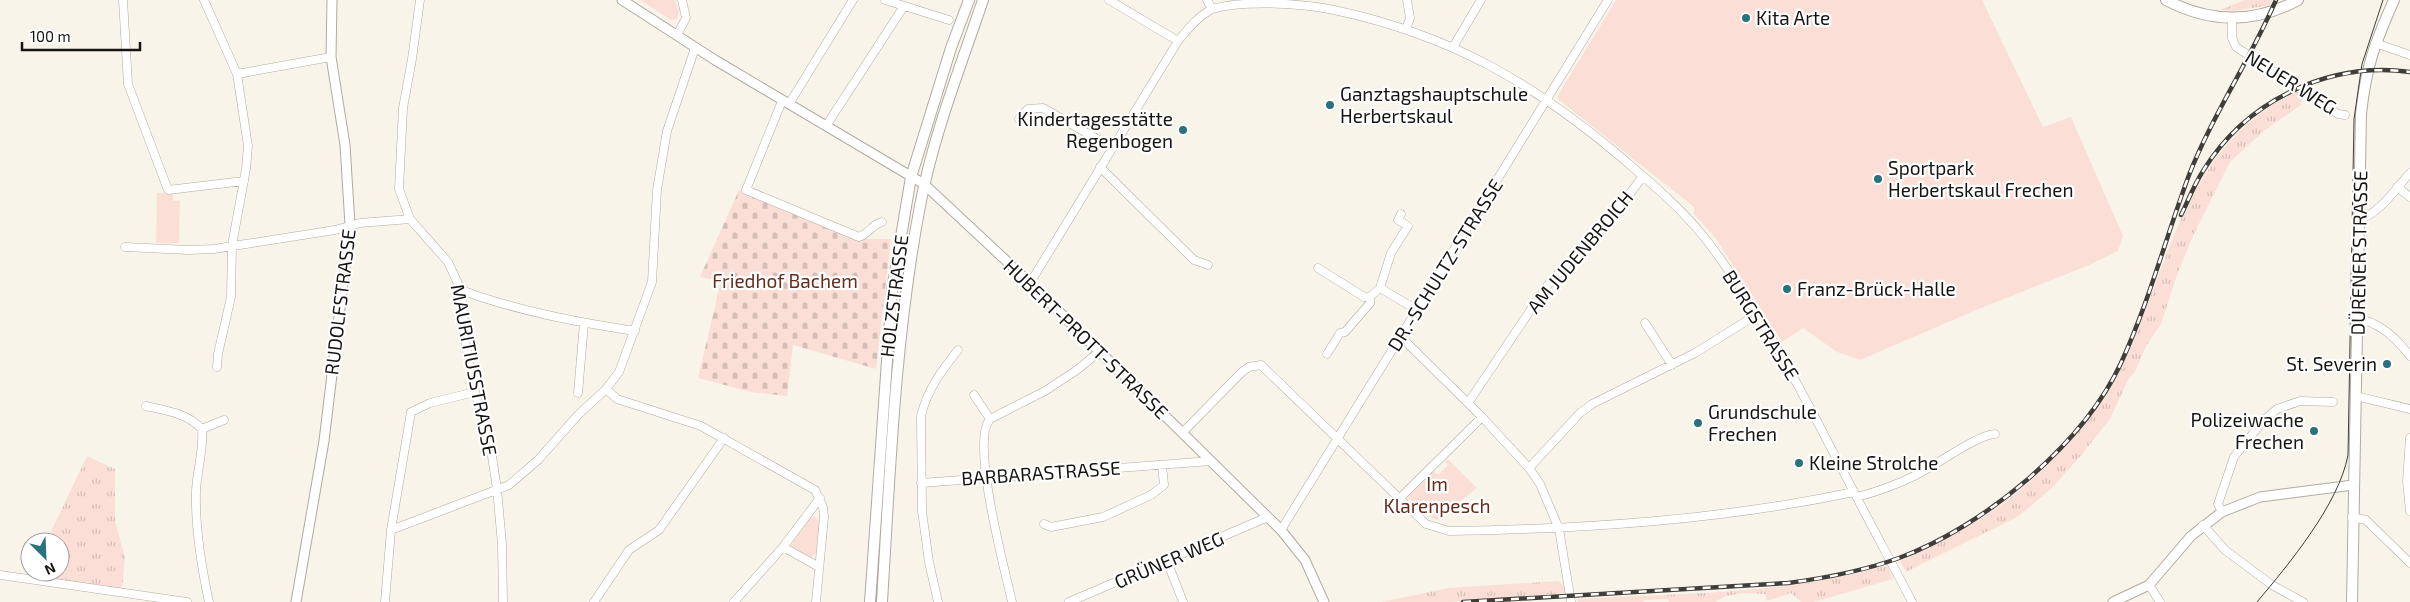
<svg xmlns="http://www.w3.org/2000/svg" width="2410" height="602" viewBox="0 0 2410 602" font-family="'Exo 2',sans-serif">
	<style>
		.grass { fill: url(#grass-tufts) }
		.cemetery { fill: url(#cemetery-stones) }
		.green { fill: #fbdfd7 }
		.lines { fill: none; stroke-linecap: round; stroke-linejoin: round }
		.minor-casing { stroke: #b0aba1; stroke-width: 9 }
		.tertiary-casing { stroke: #b0aba1; stroke-width: 11 }
		.secondary-casing { stroke: #b0aba1; stroke-width: 12 }
		.minor { stroke: #fff; stroke-width: 8 }
		.tertiary { stroke: #fff; stroke-width: 9 }
		.secondary { stroke: #fff; stroke-width: 10 }
		.tram { stroke: #403e39; stroke-width: 1 }
		.rail-casing { stroke: #403e39; stroke-width: 4.5 }
		.rail { stroke: #fff; stroke-width: 2.5; stroke-dasharray: 8; stroke-linecap: butt }
		.poi-dot { fill: #2a727d; stroke: #fff; stroke-width: 2 }
		.labels { text-anchor: middle; stroke-width: 4.5; stroke-linejoin: round; paint-order: stroke }
		.poi-label { font-size: 19px; fill: #171512; stroke: #fff; text-anchor: start }
		.street-label { font-size: 19px; fill: #171512; stroke: #fff }
		.park-label { font-size: 19px; fill: #682b1a; stroke: #fff }
	</style>
	<defs>
		<pattern id="grass-tufts" width="24" height="20" patternUnits="userSpaceOnUse" patternTransform="scale(1.25)"><rect width="24" height="20" fill="#fbdfd7"/><path d="M3 7l-1-3M5 7V3M7 7l1-3M15 17l-1-3M17 17v-4M19 17l1-3" fill="none" stroke="#d6beb8"/></pattern>
		<pattern id="cemetery-stones" width="16" height="16" patternUnits="userSpaceOnUse" patternTransform="scale(1.25)"><rect width="16" height="16" fill="#fbdfd7"/><path d="M2 7V4a2 2 0 0 1 4 0v3zM10 15v-3a2 2 0 0 1 4 0v3z" fill="#d6beb8"/></pattern>
	</defs>
	<rect width="100%" height="100%" fill="#f9f4e9"/>
	<path class="grass" d="M2245,0h27l-2,5 -36,6 -14,-1z
		M2296,92l7,5 -2,8 -36,25 -35,32 -37,74 -16,39 -16,49 -15,22 -11,26 -6,6 -19,41 -27,34 -30,34 -34,29 -113,56 -6,-11c92,-38 170,-101 219,-189 12,-21 19,-44 28,-66 32,-86 60,-172 149,-214z
		M87,456l28,13v52l10,36 -3,32 -92,-13 2,-4h28v-30h-14z
		M1888,565l5,14 -79,23h-13l-10,-9 -24,8 -2,-7 -21,-1 -18,3 -11,6h-46l-1,-3 -23,1 -2,2h-65l-1,-3c105,-6 210,-4 311,-34z
		M1558,581l7,6v6l-117,9h-66l66,-14z"/>
	<path class="cemetery" d="M739,190l116,49h36l-15,130 -83,-24 -6,51 -36,-4 -53,-14 23,-97 -21,-4z"/>
	<path class="green" d="M640,0h35l4,12 -2,7 -6,1z
		M1616,0h366l61,127 28,-10 52,119 -5,15 -31,15 -106,42 -121,52 -23,-8 -34,-24 -21,14 -65,-102 -23,-26v-7l-136,-108v-4z
		M157,193h16v8h7l-1,42h-23z
		M1448,459l29,29 -40,32 -14,-8 -15,-15 25,-26 5,4 10,-10 -3,-3z
		M814,516l5,5 -3,33 -6,4 -17,-9 -2,-4 19,-27z"/>
	<g class="lines">
		<g class="minor-casing">
			<path id="minor" d="M123,0l5,84 40,106 76,-9
				M204,0l33,74 94,-17
				M420,0l-8,59 -9,49 -4,81 11,30 38,43 13,28 4,50 10,52 15,51 7,46 5,55 1,58
				M885,0l64,20
				M1109,0l69,41
				M1207,0l5,9
				M2232,19v19l4,9 102,67 7,1
				M1406,29l4,-11 -3,-18
				M677,35l9,-17 -4,-18
				M2375,43l35,12
				M1453,47l28,-47
				M782,101l-36,89 113,47c10,-3 13,-13 23,-15
				M789,104l64,-104
				M1019,119l9,-10 15,-1 70,40
				M826,126l78,-120
				M1100,167l94,93 14,5
				M2397,187l13,10
				M2359,218c16,1 40,-33 51,-45
				M125,247l63,3 26,-1 121,-19 25,-7 50,-4
				M1318,268l46,29 7,-1 9,-8 37,22
				M1030,283l148,-242c10,-12 19,-24 34,-32 31,-9 89,-6 122,1 117,25 198,72 288,148 29,25 58,49 82,79 61,78 104,168 150,255 19,37 39,73 58,110
				M1380,288l11,-35 17,-27 -10,-6 3,-6
				M461,290c56,21 116,32 174,41
				M2358,319c22,3 39,20 52,37
				M1645,323l27,42
				M1401,337l81,80 47,51 11,16 19,45 12,73
				M1327,354l13,-21 5,-1 25,-29 1,-7
				M217,367l1,-13 13,-57 1,-52 14,-76 2,-23 -11,-72
				M606,389l11,10 84,27 114,64 8,17 1,10 -8,85
				M578,393l6,-70
				M974,395l16,24
				M2356,396l54,13
				M1468,403l78,-116 77,-84 20,-27
				M146,406c21,5 41,7 56,23 2,20 -5,41 -6,62 -1,38 5,74 13,111
				M202,429l22,-9
				M1182,433l60,-61 7,-5 12,-2 165,159 23,7c136,-2 272,-11 405,-39
				M2410,438l-3,43 3,30
				M1529,468l51,-55 12,-9 103,-51 61,-38
				M921,483l290,-22
				M1857,497c19,-5 39,-12 57,-21 20,-9 64,-42 81,-42
				M1399,499l83,-82
				M2222,512l-4,-8 16,-47 30,-37 13,-11 23,-8 33,1
				M2352,517l14,3 44,43
				M1044,524l7,3 52,-10 48,-22 13,-10 -2,-20
				M2203,525l22,25 47,35 31,17
				M391,530l20,-118 19,-9 45,-11
				M1281,530l327,-530
				M783,547l36,20
				M1167,561l16,41
				M0,575l187,27
				M2149,585l11,17
				M385,602l6,-72 118,-45 29,-25 40,-45 28,-26 13,-17 33,-90 5,-92 10,-59 28,-83
				M594,602l35,-52 30,-20 65,-92
				M734,602l49,-55 37,-49
				M938,602l-9,-40 -7,-51 -1,-95c6,-26 21,-46 37,-66
				M1012,602c-7,-32 -42,-161 -22,-183l55,-28 32,-21 23,-19
				M1069,602l199,-85"/>
		</g>
		<g class="tertiary-casing">
			<path id="tertiary" d="M622,0l93,60 209,124 106,99 251,247 24,30 19,42
				M296,602l28,-161 26,-216 -5,-80 -14,-88 1,-57
				M2113,602l36,-17 42,-49 31,-24 38,-15 93,-12"/>
		</g>
		<g class="secondary-casing">
			<path id="secondary" d="M2166,0c44,23 88,24 132,0
				M870,602l22,-312 19,-113 40,-129 18,-48
				M882,602c8,-132 13,-265 38,-396 13,-70 40,-138 63,-206
				M2352,602l9,-488c5,-48 14,-71 33,-114"/>
		</g>
		<use href="#minor" class="minor"/>
		<use href="#tertiary" class="tertiary"/>
		<use href="#secondary" class="secondary"/>
		<path class="tram" d="M2257,602c32,-38 82,-98 91,-147l6,-336 8,-55 21,-64"/>
		<g class="rail-casing">
			<path id="rail" d="M2181,215c7,-14 13,-30 22,-44 43,-70 125,-110 207,-99
				M1463,602l325,-19c38,-5 75,-12 111,-25 84,-31 184,-113 222,-195 28,-61 45,-126 68,-188 24,-61 61,-115 87,-175"/>
		</g>
		<use href="#rail" class="rail"/>
	</g>
	<g class="poi-dot">
		<circle cx="1746" cy="18" r="5"/>
		<circle cx="1330" cy="105" r="5"/>
		<circle cx="1183" cy="130" r="5"/>
		<circle cx="1878" cy="179" r="5"/>
		<circle cx="1787" cy="289" r="5"/>
		<circle cx="2387" cy="364" r="5"/>
		<circle cx="1698" cy="423" r="5"/>
		<circle cx="2314" cy="431" r="5"/>
		<circle cx="1799" cy="463" r="5"/>
	</g>
	<g class="labels">
		<g class="poi-label">
			<text x="1756" y="25">Kita Arte</text>
			<text x="1340" y="101">Ganztagshauptschule<tspan x="1340" dy="22">Herbertskaul</tspan></text>
			<text x="1173" y="126" text-anchor="end">Kindertagesstätte<tspan x="1173" dy="22">Regenbogen</tspan></text>
			<text x="1888" y="175">Sportpark<tspan x="1888" dy="22">Herbertskaul Frechen</tspan></text>
			<text x="1797" y="296">Franz-Brück-Halle</text>
			<text x="2377" y="371" text-anchor="end">St. Severin</text>
			<text x="1708" y="419">Grundschule<tspan x="1708" dy="22">Frechen</tspan></text>
			<text x="2304" y="427" text-anchor="end">Polizeiwache<tspan x="2304" dy="22">Frechen</tspan></text>
			<text x="1809" y="470">Kleine Strolche</text>
		</g>
		<g class="street-label">
			<text transform="translate(2291 82) rotate(32)" y="7">NEUER WEG</text>
			<text transform="translate(1580 252) rotate(-50)" y="7">AM JUDENBROICH</text>
			<text transform="translate(2359 253) rotate(-89)" y="7">DÜRENER STRASSE</text>
			<text transform="translate(1445 265) rotate(-58)" y="7">DR.-SCHULTZ-STRASSE</text>
			<text transform="translate(894 296) rotate(-83)" y="7">HOLZSTRASSE</text>
			<text transform="translate(340 302) rotate(-83)" y="7">RUDOLFSTRASSE</text>
			<text transform="translate(1761 325) rotate(58)" y="7">BURGSTRASSE</text>
			<text transform="translate(1086 339) rotate(44)" y="7">HUBERT-PROTT-STRASSE</text>
			<text transform="translate(474 370) rotate(79)" y="7">MAURITIUSSTRASSE</text>
			<text transform="translate(1041 473) rotate(-4)" y="7">BARBARASTRASSE</text>
			<text transform="translate(1169 560) rotate(-23)" y="7">GRÜNER WEG</text>
		</g>
		<g class="park-label">
			<text x="785" y="288">Friedhof Bachem</text>
			<text x="1437" y="491">Im<tspan x="1437" dy="22">Klarenpesch</tspan></text>
		</g>
	</g>
	<g transform="translate(45 557) rotate(156)"><circle r="24" fill="#ffffff" stroke="#a2a1a0"/>
	<path d="M0-4L9 19L0 12L-9 19Z" fill="#2a727d"/>
	<text y="-8" font-size="14" font-weight="bold" text-anchor="middle" fill="#171512">N</text>
	</g>
	<path d="M22 42v8h118v-8" fill="none" stroke="#171512" stroke-width="2.5"/>
	<text x="30" y="42" font-size="15" fill="#171512" stroke="#ffffff" stroke-width="4" paint-order="stroke">100 m</text>
</svg>
